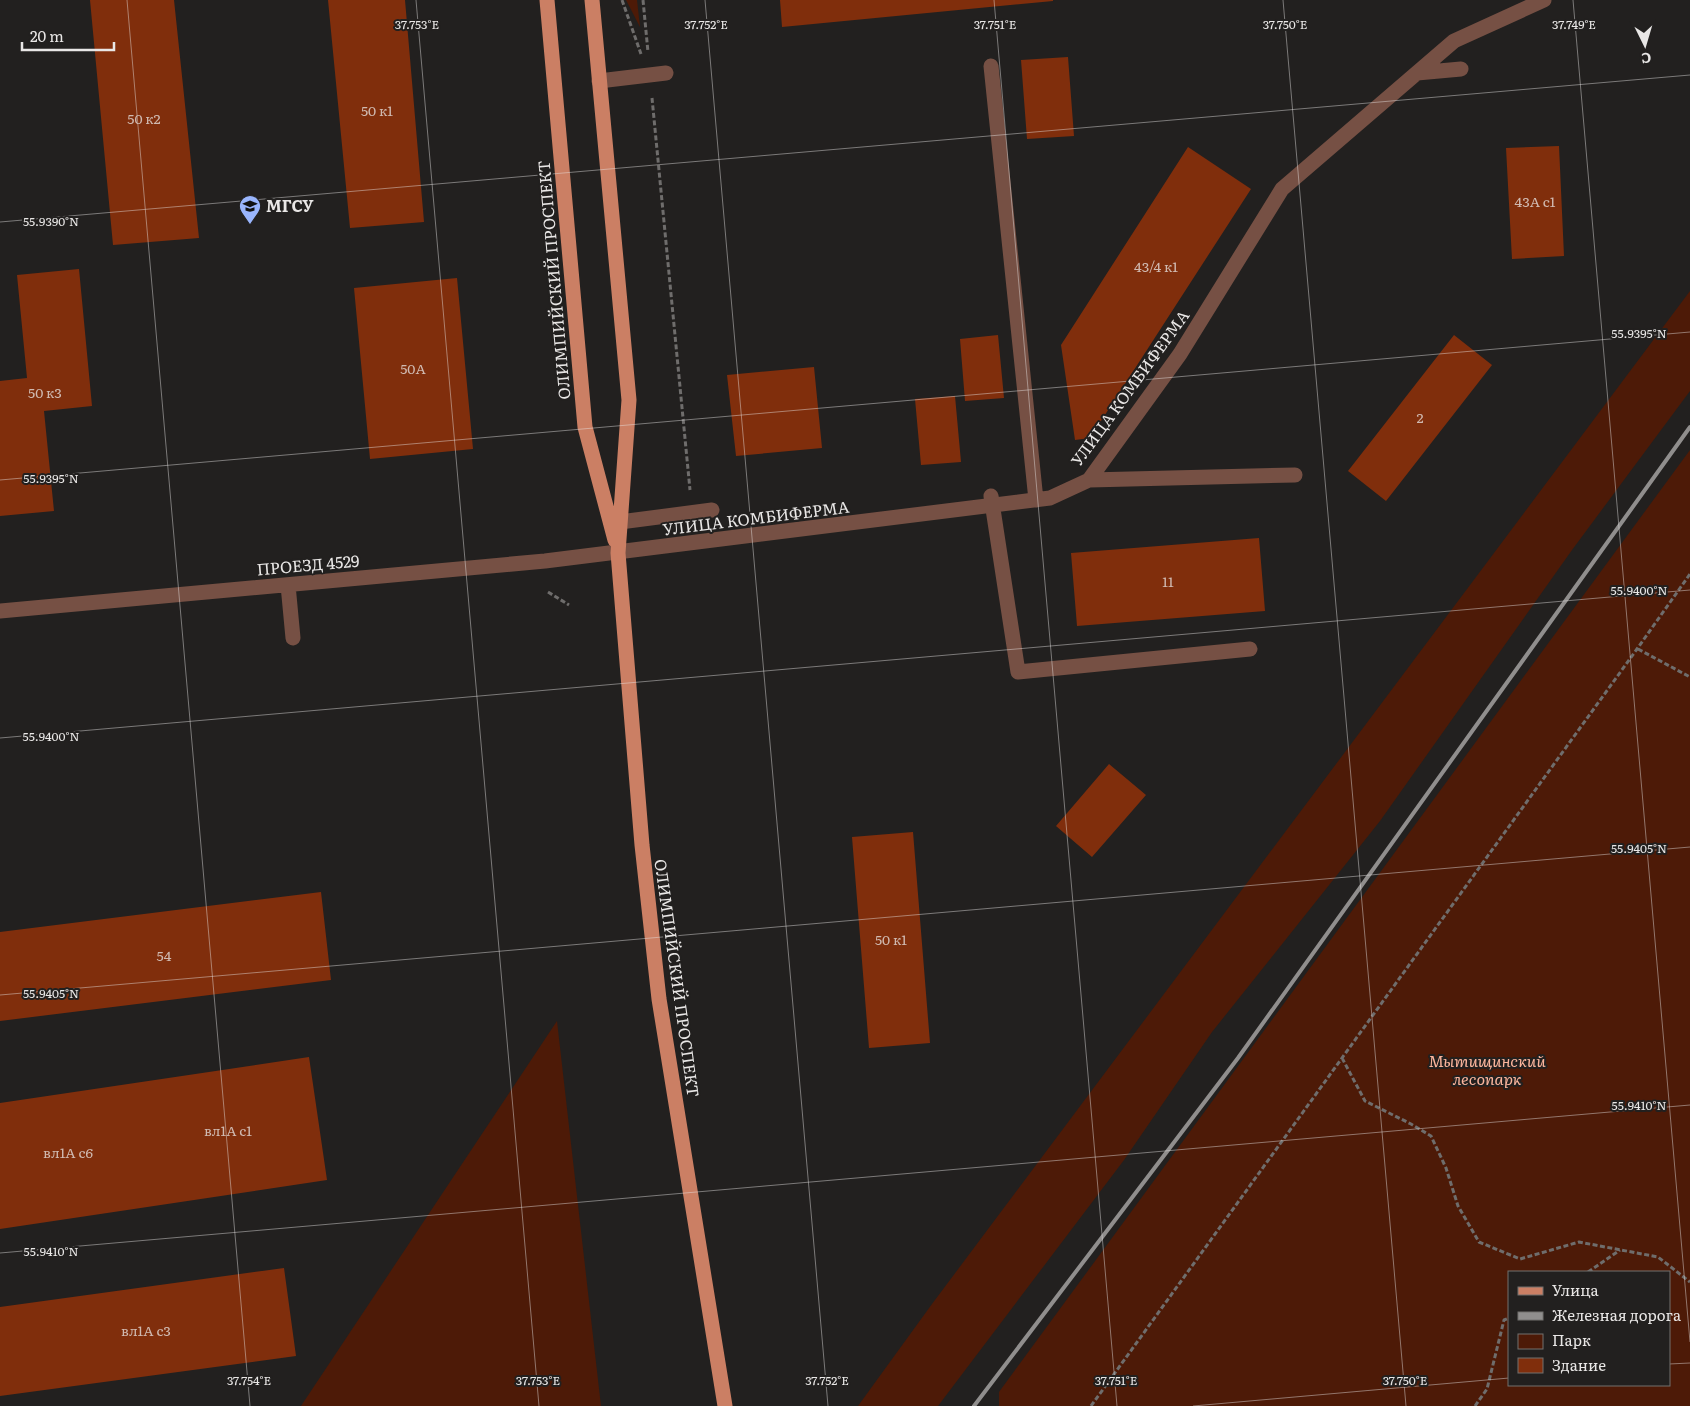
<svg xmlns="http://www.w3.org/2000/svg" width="1690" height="1406" viewBox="0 0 1690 1406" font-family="Literata,serif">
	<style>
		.green { fill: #4d1a07; fill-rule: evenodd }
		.building { fill: #802e0c }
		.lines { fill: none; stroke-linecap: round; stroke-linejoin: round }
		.path { stroke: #6f6d6c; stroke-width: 3; stroke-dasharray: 5 2.5; stroke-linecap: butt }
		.minor { stroke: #765044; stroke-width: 15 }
		.major { stroke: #cb7f64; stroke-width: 15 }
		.rail { stroke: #908e8d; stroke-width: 4 }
		.ticks { fill: none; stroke: #e9e7e6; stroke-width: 1; stroke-opacity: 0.45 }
		.labels { text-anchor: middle; stroke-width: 4; stroke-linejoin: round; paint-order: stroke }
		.number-label { font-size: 14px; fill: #cfb9b0 }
		.poi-label { font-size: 16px; font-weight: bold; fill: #e9e7e6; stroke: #22201f; text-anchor: start }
		.street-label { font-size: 16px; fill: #e9e7e6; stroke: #22201f }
		.park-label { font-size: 16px; font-style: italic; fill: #fcb59c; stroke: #22201f }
		.ticks-label { font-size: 12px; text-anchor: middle; fill: #e9e7e6; stroke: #22201f; stroke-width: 4; stroke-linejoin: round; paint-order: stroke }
	</style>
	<rect width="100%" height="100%" fill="#22201f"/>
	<path class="green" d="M626,0h11l3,27z
		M1690,291v100l-118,159 -192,271 -168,211 -88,128 -186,246h-80l74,-102z
		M1690,450v956h-691v-14zM1509,1272h160v113h-160z
		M557,1021l44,385h-300z"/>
	<path class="building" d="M90,0h84l25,238 -86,7z
		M328,0h77l19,222 -74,6z
		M780,0h273v1l-271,26z
		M1068,57l6,79 -47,3 -6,-79z
		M1559,146l5,110 -52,3 -6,-111z
		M1188,147l63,42 -161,249 -15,2 -14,-95z
		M79,269l13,137 -48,5 10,100 -54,5v-135l27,-3 -10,-103z
		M457,278l16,171 -103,10 -16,-171z
		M998,335l6,63 -39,3 -5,-62z
		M1454,335l38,30 -106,136 -38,-30z
		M814,367l8,81 -86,8 -9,-81z
		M955,396l6,66 -40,3 -6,-66z
		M1259,538l6,73 -188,15 -6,-73z
		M1109,764l37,31 -54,62 -36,-31z
		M913,832l17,211 -61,5 -17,-211z
		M321,892l10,88 -331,41v-89z
		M309,1057l18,123 -327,49v-126z
		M284,1268l12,88 -296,40v-89z"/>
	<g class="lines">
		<path class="path" d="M622,0l19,54
			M643,0l5,52
			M652,98l38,392
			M548,592l21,13
			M1638,649l52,28
			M1342,1058l23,43 46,23 20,12 15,32 12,38 21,36 41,17 59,-17 79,15 32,25
			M1588,1272l32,-22
			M1091,1406l546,-757 53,-75
			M1475,1406l12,-17 17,-69 5,-2"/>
		<path class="minor" d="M991,66l45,434
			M1417,73l44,-4
			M599,81l67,-8
			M1089,480l206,-5
			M991,496l27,176 232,-23
			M620,522l92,-12
			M288,585l5,53
			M0,611l545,-50 505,-63 39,-18 91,-126 102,-165 172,-148 90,-41"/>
		<path class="major" d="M547,0l38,427 30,113
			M592,0l37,400 -11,153 24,292 17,154 66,407"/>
		<path class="rail" d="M974,1406l264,-348 452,-631"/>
	</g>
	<path class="ticks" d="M127,0l123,1406M416,0l123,1406M705,0l123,1406M994,0l123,1406M1283,0l123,1406M1573,0l117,1342M0,222l1690,-147M0,480l1690,-148M0,738l1690,-148M0,995l1690,-148M0,1253l1690,-148M1669,1364l21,-1M1193,1406l316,-28"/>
	<defs>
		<g id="university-pin" transform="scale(1.125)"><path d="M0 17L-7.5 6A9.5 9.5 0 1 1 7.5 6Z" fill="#99b5fd" stroke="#22201f"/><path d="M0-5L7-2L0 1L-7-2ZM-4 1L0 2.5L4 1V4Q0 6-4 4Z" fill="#111"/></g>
	</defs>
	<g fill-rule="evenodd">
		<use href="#university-pin" x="250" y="206"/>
	</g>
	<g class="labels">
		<g class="number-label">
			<text x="377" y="116">50 к1</text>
			<text x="144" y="124">50 к2</text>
			<text x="1535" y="207">43А с1</text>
			<text x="1156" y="272">43/4 к1</text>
			<text x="413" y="374">50А</text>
			<text x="45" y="398">50 к3</text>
			<text x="1420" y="423">2</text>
			<text x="1168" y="587">11</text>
			<text x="891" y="945">50 к1</text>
			<text x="164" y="961">54</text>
			<text x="228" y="1136">вл1А с1</text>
			<text x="68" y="1158">вл1А с6</text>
			<text x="146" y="1336">вл1А с3</text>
		</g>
		<g class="poi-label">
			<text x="266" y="212">МГСУ</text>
		</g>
		<g class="street-label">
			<text transform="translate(554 280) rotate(-95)" y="6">ОЛИМПИЙСКИЙ ПРОСПЕКТ</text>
			<text transform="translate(1130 388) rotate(-54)" y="6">УЛИЦА КОМБИФЕРМА</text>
			<text transform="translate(756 518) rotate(-7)" y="6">УЛИЦА КОМБИФЕРМА</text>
			<text transform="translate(308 565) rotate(-5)" y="6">ПРОЕЗД 4529</text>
			<text transform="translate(677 978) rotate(82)" y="6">ОЛИМПИЙСКИЙ ПРОСПЕКТ</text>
		</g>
		<g class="park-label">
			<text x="1487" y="1067">Мытищинский<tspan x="1487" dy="18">лесопарк</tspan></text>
		</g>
	</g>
	<g class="ticks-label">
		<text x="417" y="29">37.753°E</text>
		<text x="706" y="29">37.752°E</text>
		<text x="995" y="29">37.751°E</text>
		<text x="1285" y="29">37.750°E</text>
		<text x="1574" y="29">37.749°E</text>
		<text x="51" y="226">55.9390°N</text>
		<text x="1639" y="338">55.9395°N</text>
		<text x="51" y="483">55.9395°N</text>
		<text x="1639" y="595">55.9400°N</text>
		<text x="51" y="741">55.9400°N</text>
		<text x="1639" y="853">55.9405°N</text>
		<text x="51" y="998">55.9405°N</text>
		<text x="1639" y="1110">55.9410°N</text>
		<text x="51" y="1256">55.9410°N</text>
		<text x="249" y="1385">37.754°E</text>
		<text x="538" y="1385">37.753°E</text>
		<text x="827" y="1385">37.752°E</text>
		<text x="1116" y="1385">37.751°E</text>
		<text x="1405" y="1385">37.750°E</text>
	</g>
	<rect x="1508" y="1271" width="162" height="115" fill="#22201f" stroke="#72706f"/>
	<rect x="1518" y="1287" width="25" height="8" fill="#cb7f64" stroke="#72706f"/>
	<text x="1552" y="1296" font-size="15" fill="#e9e7e6">Улица</text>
	<rect x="1518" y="1312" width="25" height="8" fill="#908e8d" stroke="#72706f"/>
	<text x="1552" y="1321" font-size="15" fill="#e9e7e6">Железная дорога</text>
	<rect x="1518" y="1334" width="25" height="15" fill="#4d1a07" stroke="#72706f"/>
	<text x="1552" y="1346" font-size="15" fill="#e9e7e6">Парк</text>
	<rect x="1518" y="1358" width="25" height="15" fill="#802e0c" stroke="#72706f"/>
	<text x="1552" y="1371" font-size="15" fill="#e9e7e6">Здание</text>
	<g transform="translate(1645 45) rotate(175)" stroke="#22201f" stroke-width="4" paint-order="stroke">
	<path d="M0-4L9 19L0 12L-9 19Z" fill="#e9e7e6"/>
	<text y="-8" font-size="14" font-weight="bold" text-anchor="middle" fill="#e9e7e6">С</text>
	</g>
	<path d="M22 42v8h92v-8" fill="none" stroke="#e9e7e6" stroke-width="2.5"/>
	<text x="30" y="42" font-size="15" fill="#e9e7e6" stroke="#22201f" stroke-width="4" paint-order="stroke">20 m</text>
</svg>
